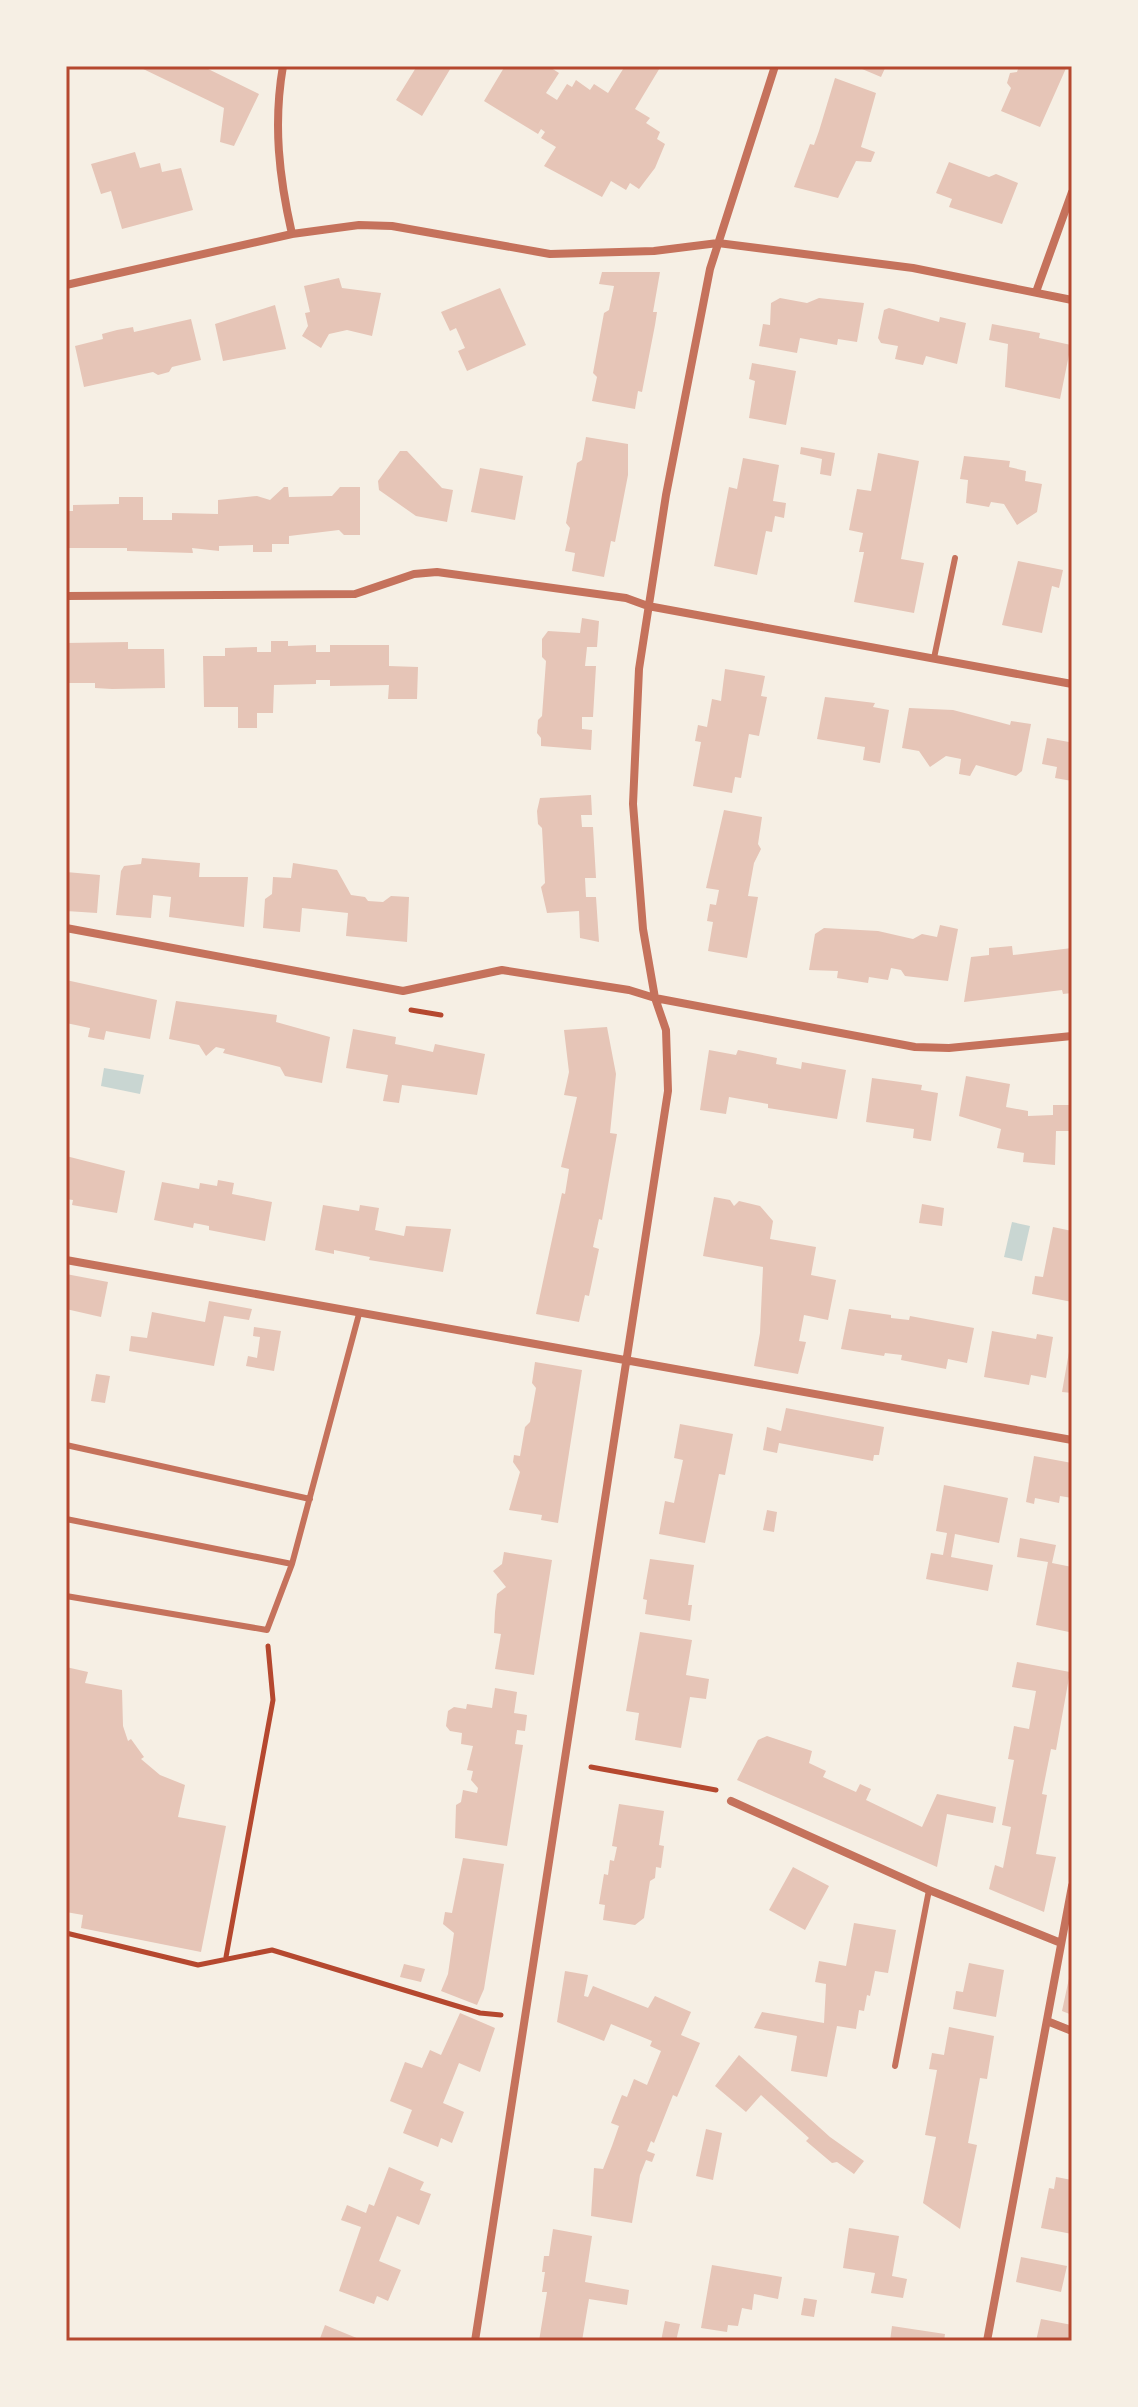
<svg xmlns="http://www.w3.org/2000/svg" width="1138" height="2407" viewBox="0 0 1138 2407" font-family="'Work Sans',sans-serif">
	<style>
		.water { fill: #c9d6d2 }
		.building { fill: #e6c5b7 }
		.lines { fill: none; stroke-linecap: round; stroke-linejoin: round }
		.path { stroke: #b5482f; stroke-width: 5 }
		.service { stroke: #c5725c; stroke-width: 6 }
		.minor { stroke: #c5725c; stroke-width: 8 }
		.neatline { fill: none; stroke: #b5482f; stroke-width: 3 }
	</style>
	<rect width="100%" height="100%" fill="#f6efe4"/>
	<path class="water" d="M104,1068l40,7 -4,19 -39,-8z
		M1012,1222l18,4 -8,35 -18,-4z"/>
	<path class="building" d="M137,66h65l57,28 -25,52 -14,-4 4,-34z
		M417,66h35l-30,50 -26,-16z
		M505,66h43l11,7 -13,20 11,7 10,-16 5,3 4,-7 14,10 4,-6 14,9 17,-27h36l-26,43 15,9 -4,5 14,9 -3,7 8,5 -10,24 -16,21 -9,-6 -4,7 -15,-9 -9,16 -58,-31 12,-19 -15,-9 4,-6 -4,-3 -3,5 -54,-33z
		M855,66h31l-5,11z
		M1019,66h48l-27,61 -39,-16 10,-23 -4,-5 3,-10 7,-1z
		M835,78l41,15 -15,54 14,5 -4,10 -15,-1 -18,37 -44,-11 16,-43 4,1 5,-14z
		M135,152l5,16 20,-5 2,9 19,-4 12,42 -71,19 -11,-38 -10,3 -10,-30z
		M949,162l40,15 7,-3 22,9 -16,41 -53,-17 3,-8 -16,-6z
		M602,272h58l-7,40h4l-2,13 -13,67 -4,-1 -3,18 -43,-8 5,-24 -4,-4 11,-60 5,-3 5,-24 -15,-2z
		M339,278l3,10 39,5 -9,43 -25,-6 -18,4 -8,14 -19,-12 6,-10 -3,-13 5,-1 -6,-26z
		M500,288l26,57 -59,26 -9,-20 7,-3 -9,-20 -6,3 -9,-19z
		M780,298l27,5 12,-5 45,5 -7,39 -19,-3 -1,6 -37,-7 -3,15 -38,-7 4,-22 7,1 1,-22z
		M275,305l11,44 -63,12 -8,-37z
		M889,308l50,14 1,-5 26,6 -9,41 -31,-8 -3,9 -28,-6 3,-13 -17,-3 -3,-5 6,-28z
		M191,319l10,41 -29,7 -3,5 -11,3 -5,-3 -69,15 -9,-41 28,-7 -1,-5 15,-4 16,-3 1,5z
		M992,324l48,9 -1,5 32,7 -11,54 -55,-12 3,-43 -19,-4z
		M752,363l44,8 -10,54 -37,-7 6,-37 -6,-2z
		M586,437l42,7v31l-13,67 -4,-1 -7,36 -32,-6 3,-18 -10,-2 5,-23 -4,-5 11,-60 5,-3z
		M801,447l34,6 -4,23 -11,-2 2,-15 -22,-5z
		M400,451h7l35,37 11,2 -6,32 -31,-6 -37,-26 -1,-9z
		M878,453l41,8 -18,98 23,4 -10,50 -60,-11 10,-50h-5l4,-19 -14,-3 8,-41 14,2z
		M964,456l46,5 -1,6 17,4 -1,10 17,3 -5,28 -20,13 -13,-21 -13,-2 -2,5 -23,-4 2,-23 -8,-1z
		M743,458l36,7 -6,36 13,2 -2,15 -9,-2 -3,16 -6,-1 -9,44 -43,-9 15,-79 8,2z
		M480,468l43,8 -8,44 -44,-8z
		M284,487h4l1,10 43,-1 8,-9h20v48h-16l-5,-5 -50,6v8h-17v8h-19v-7l-34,1v5l-27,-3 1,5 -66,-2v-3h-61v-37h7v-6l46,-1v-7h24v23h29v-7l46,1v-14l39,-4 13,4z
		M1018,561l45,9 -4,18 -7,-2 -10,47 -40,-8z
		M582,618l17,3 -2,26h-10l-2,19h11l-3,51h-11v12l10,1 -1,20 -50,-4v-8l-4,-5 1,-13 4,-4 4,-55 -4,-4v-18l6,-8 32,2z
		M271,641h17v5l28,-1v7h14v-7h59v21l29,1 -1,32h-29l1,-14 -59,1v-6h-14v4l-42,1 -1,28h-16v15h-19v-21h-34l-1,-51h22v-8l32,-1v5h14z
		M128,642v7h36l1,39 -53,1 -17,-1v-5h-29v-40z
		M725,669l40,7 -4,20 6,1 -8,39 -10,-2 -8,44 -6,-1 -3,16 -39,-7 8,-44 -6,-1 3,-16 9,2 5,-28 9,2z
		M825,697l50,6 -2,4 16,3 -9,53 -17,-3 2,-13 -48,-8z
		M909,708l44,2 57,15 1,-4 20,3 -9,47 -6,5 -40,-11 -6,11 -11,-2 2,-15 -15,-3 -16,11 -11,-16 -17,-3z
		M1072,736v45l-17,-3 2,-11 -15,-3 5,-26 22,4z
		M591,795l1,20h-11l1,12h11l3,51h-11l1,19h10l3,45 -19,-4 -1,-27 -32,2 -6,-26 4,-4 -3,-55 -4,-4 -1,-13 3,-13z
		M724,810l38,7 -4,27 3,5 -7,14 -6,33 10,1 -11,61 -39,-7 5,-29 -6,-1 3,-17 6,1 3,-15 -13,-2z
		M142,858l58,5 -1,14h49l-4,50 -75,-10 2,-20 -18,-2 -2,23 -35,-3 5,-44 3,-5 17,-2z
		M293,863l44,7 14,25 14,2 3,4 15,1 8,-6 18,1 -2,45 -61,-6 2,-23 -46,-5 -2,24 -37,-4 2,-29 7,-5 1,-17 18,1z
		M66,872l34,3 -3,38 -31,-2z
		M940,925l18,4 -10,52 -43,-5 -4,-6 -10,-2 -3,12 -19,-3 -1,6 -31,-5 1,-7 -29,-1 6,-36 9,-6 54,3 35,8 9,-5 15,3z
		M1012,946l1,9 59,-7v45l-9,1 -1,-4 -98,12 7,-45 18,-2v-7z
		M66,980l91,20 -7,39 -44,-8 -2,9 -16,-3 2,-9 -24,-5z
		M176,1001l101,14 -1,7 54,15 -8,46 -37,-7 -5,-9 -57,-14 2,-4 -9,-2 -10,9 -7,-11 -30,-6z
		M607,1027l9,47 -6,59 7,1 -15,86 -3,-1 -6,28 6,2 -10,47 -4,-1 -6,27 -43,-8 26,-121 3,1 4,-25 -8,-2 16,-70 -13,-2 5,-23 -5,-42z
		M353,1029l43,8 -1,7 15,3 23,5 2,-8 50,10 -8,41 -75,-10 -3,18 -16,-2 5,-26 -42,-7z
		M709,1050l27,5 2,-5 39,8 -1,6 25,5 1,-7 44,8 -9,49 -69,-11v-4l-39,-7 -3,17 -26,-4z
		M966,1076l44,8 -4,23 22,4v5l25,-1v-10h19v26h-16l-1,34 -32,-3 1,-9 -27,-5 4,-19 -42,-13z
		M872,1078l50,7 -1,5 17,3 -7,48 -18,-3 1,-9 -48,-7z
		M66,1156l59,15 -8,42 -45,-8 1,-5 -7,-1z
		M218,1180l16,3 -2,11 40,8 -7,39 -56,-11v-4l-15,-3 -1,5 -39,-8 8,-38 37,7 1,-6 17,3z
		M714,1197l16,3 4,6 5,-5 21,5 13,15 -3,18 46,8 -5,28 25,5 -8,40 -24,-5 -5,26 7,1 -8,32 -44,-8 6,-33 3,-66 -60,-11z
		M922,1204l22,4 -2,18 -23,-3z
		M323,1205l36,6 1,-6 19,3 -4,22 29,6 2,-10 45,3 -8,43 -74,-12 1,-3 -36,-7v4l-19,-4z
		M1053,1227l19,4v71l-40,-8 3,-18 8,1z
		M66,1274l42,8 -7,35 -35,-8z
		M209,1301l43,8 -3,11 -25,-4 -10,50 -85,-15 2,-15 16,2 5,-26 53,10z
		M849,1309l42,6v3l18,2 1,-4 64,12 -7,35 -19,-4 -2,10 -45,-9 1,-5 -17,-2 -1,3 -43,-7z
		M254,1327l27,4 -7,40 -28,-5 2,-10 9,2 3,-21 -7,-1z
		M992,1331l44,8 1,-5 16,3 -7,41 -15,-3 -2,10 -45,-8z
		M1070,1346h2v47l-10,-1z
		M535,1362l47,8 -24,153 -17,-3 1,-5 -33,-5 11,-38 -7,-10 1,-7 6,1 5,-29 5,-5 6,-34 -4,-5z
		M96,1374l14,2 -5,27 -14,-2z
		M786,1408l98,19 -5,28h-5l-1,6 -94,-18 -2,10 -14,-3 4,-23 14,4z
		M680,1424l53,10 -8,41 -6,-1 -14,69 -46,-9 6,-33 9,2 9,-43 -9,-2z
		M1034,1456l38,7v35l-12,-2 -1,7 -24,-5 -1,6 -8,-2z
		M944,1485l64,13 -9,45 -44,-9 -4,23 42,8 -5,26 -62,-12 5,-26 12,2 4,-22 -11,-2z
		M767,1510l10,2 -3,20 -11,-2z
		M1020,1538l36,7 -4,18 20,4 -3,65 -33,-7 12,-63 -31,-5z
		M504,1552l48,8 -18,115 -39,-6 6,-35 -7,-1 1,-21 2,-18 9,-7 -13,-16 9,-7z
		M650,1559l44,6 -6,40h4l-2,16 -45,-7 2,-14 -4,-1z
		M640,1632l52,8 -6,35 23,4 -3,20 -16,-2 -9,51 -46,-8 4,-27 -13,-2z
		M1017,1662l53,10 -14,78 -5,-1 -9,45 5,1 -11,59 20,3 -12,55 -55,-23 6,-24 8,3 8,-41 -9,-2 12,-65 -6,-1 6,-33 15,3 7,-38 -24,-4z
		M66,1667l22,5 -3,11 37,7 1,36 5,15 3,-2 13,18 -3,2 19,16 25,10 -7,32 48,9 -25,126 -120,-24 2,-13 -17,-3z
		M495,1688l22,4 -3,21 13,2 -2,16 -8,-1 -2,14 8,1 -16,101 -52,-8 1,-33 5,-3 2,-12 14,3 1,-5 -7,-8 2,-9 -6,-1 6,-24 -12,-2 1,-11 -12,-2 -4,-5 2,-15 6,-4 12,2 1,-5 25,4z
		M767,1736l45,15 -3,12 17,8 -3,6 33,15 4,-8 11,5 -5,11 56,27 15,-33 59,13 -3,16 -46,-9 -10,53 -200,-87 21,-40z
		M619,1804l45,7 -5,34 5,1 -3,22 -5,-1 -1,11 -5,3 -6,37 -9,7 -32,-5 2,-15 -6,-1 5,-30 4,1 2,-15 4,1 3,-14 -5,-1z
		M463,1858l41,6 -20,125 -7,16 -36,-14 7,-17 6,-41 -11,-9 2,-12 7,1z
		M793,1867l36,19 -24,44 -36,-20z
		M854,1923l42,7 -8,43 -13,-2 -5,25 -3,-1 -3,16 -5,-1 -3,19 -19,-3 -10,51 -36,-6 6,-35 -43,-8 8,-16 62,11 2,-39 -11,-2 4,-21 27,5z
		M969,1963l35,7 -8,47 -43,-8 3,-18 7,1z
		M404,1964l21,5 -4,13 -21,-5z
		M1071,1969h1v46l-10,-4z
		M565,1971l23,4 -4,21 4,1 5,-11 55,22 7,-12 36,16 -10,23 19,8 -23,54 -4,-2 -19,48 -3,-2 -4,10 8,3 -3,8 -6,-2 -6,15 -8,48 -41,-7 3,-48 9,1 9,-23 7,-20 -8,-3 11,-28 5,2 7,-18 13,6 14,-34 -11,-5 2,-5 -41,-17 -7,17 -47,-19z
		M460,2013l35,15 -15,44 -21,-9 -16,40 21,9 -12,31 -11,-5 -3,9 -35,-14 9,-23 -22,-9 15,-39 17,6 8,-18 11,5z
		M949,2027l45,9 -7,43 -7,-1 -12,65 9,2 -17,84 -37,-26 13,-66 -11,-2 12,-65 -8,-1 3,-16 12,2z
		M739,2055l91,82 34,24 -10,13 -17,-12 -5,1 -26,-22 3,-3 -48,-43 -15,17 -31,-26z
		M706,2129l16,4 -9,47 -17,-4z
		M389,2167l35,15 -4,8 11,4 -12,31 -22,-9 -18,45 22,9 -13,31 -11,-5 -3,8 -35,-13 22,-64 -20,-7 6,-15 19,8 3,-9 5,2z
		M1056,2177l16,3v54l-31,-6 8,-40 5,1z
		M849,2228l50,8 -7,40 15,3 -4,19 -32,-5 4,-20 -32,-5z
		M553,2229l39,7 -7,46 44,8 -2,15 -38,-6 -7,42h-43l8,-49h-5l3,-20h-3l2,-16h5z
		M1021,2257l46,9 -6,26 -45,-10z
		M712,2265l70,12 -4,22 -24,-5 -2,16 -10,-2 -4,18 -10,-1 -1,7 -26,-4z
		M804,2298l13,2 -3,17 -13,-2z
		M1041,2319l31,6v16h-36z
		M665,2321l15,3 -4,17h-15z
		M325,2325l39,16h-45z
		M892,2326l53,8 -1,7h-54z"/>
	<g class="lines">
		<path class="path" d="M411,1010l30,5
			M591,1767l125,23
			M66,1933l132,32 74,-15 208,63 21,2
			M226,1957l47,-257 -5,-54"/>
		<path class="service" d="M934,658l21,-100
			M66,1445l244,54
			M66,1519l226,45
			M66,1596l201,34 25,-66 67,-250
			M895,2066l34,-176"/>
		<path class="minor" d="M283,66c-10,58 -4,111 9,168
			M66,285l226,-51 67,-9 33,1 158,28 104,-3 64,-8 195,25 159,32
			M1036,292l36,-100
			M66,596l289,-2 59,-20 23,-2 189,26 22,8 424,78
			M66,928l337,63 99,-21 127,20 26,8 260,49 34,1 123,-12
			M66,1260l1006,180
			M731,1801l198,89 132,53
			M1047,2021l25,10
			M475,2341l193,-1250 -2,-61 -11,-32 -12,-69 -10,-125 6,-135 27,-174 44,-226 65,-203
			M987,2341l85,-455"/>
	</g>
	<rect width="1138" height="2407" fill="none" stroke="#f6efe4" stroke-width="136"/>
	<rect x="68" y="68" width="1002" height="2271" class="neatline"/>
</svg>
